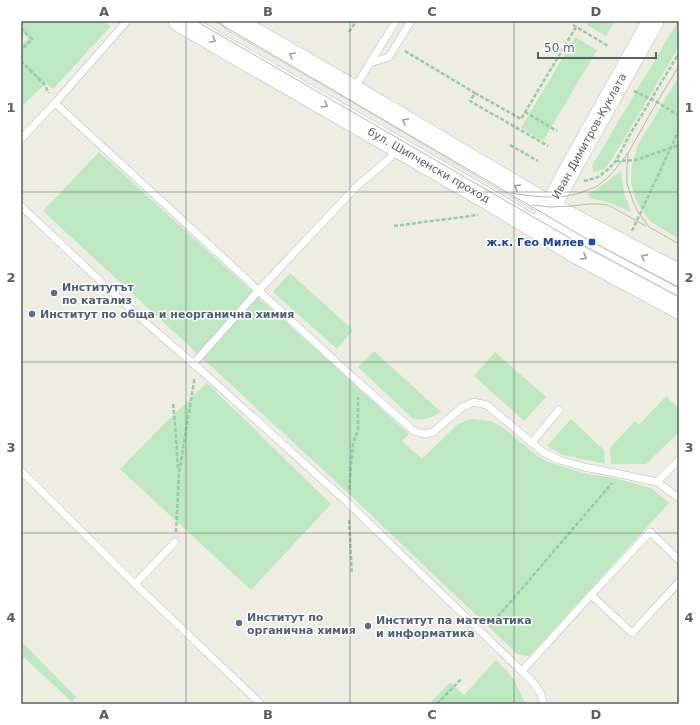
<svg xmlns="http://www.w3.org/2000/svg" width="700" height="725" viewBox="0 0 700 725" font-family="'DejaVu Sans',sans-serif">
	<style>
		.green { fill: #bde8c1 }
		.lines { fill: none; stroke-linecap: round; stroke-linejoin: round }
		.lane-casing { stroke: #babcc2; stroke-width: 8 }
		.secondary-casing { stroke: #bbbdc5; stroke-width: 22 }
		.path { stroke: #95caaa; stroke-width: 2.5; stroke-dasharray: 4 2; stroke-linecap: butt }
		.lane { stroke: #fff; stroke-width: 7 }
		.secondary { stroke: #fff; stroke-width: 21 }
		.tram { stroke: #b6b7b7; stroke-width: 1 }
		.oneway { stroke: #9c9ea2 }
		.grid { fill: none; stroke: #5a5e64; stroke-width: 1; stroke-opacity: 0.55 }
		.transit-dot { fill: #1a4fb4; stroke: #fff; stroke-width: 1.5 }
		.service-dot { fill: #5c6f8a; stroke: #fff; stroke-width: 1.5 }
		.labels { text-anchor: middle; stroke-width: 3; stroke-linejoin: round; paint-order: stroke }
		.street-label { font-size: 11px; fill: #5a5e64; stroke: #fff }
		.transit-label { font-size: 11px; font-weight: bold; fill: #164399; stroke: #fff; text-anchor: end }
		.service-label { font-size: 11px; font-weight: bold; fill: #4e5e75; stroke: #fff; text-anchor: start }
		.neatline { fill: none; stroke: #5a5e64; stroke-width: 1.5 }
		.grid-label { font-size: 13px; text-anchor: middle; font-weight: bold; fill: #5a5e64 }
	</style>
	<rect width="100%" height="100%" fill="#eeede2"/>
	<path class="green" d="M21,21h81l9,5 -58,63 -7,-6 -25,24v-62l7,-7 -7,-7z
		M589,21h26l-9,15 -19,-11z
		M678,21l1,27 -2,2 -65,109 -8,10 -10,3 -2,-6z
		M575,37l22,13 -54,91 -22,-13z
		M679,76v163l-29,-18 -8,-11 -7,-12 -4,-17 1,-17 6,-19z
		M99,152l310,282 -7,7 20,18 36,-35 13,-5 19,2 11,5 35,29 12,7 35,11 35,6 33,9 18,15 -140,153 -12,-2 -171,-163 -303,-280z
		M621,171l3,23 7,16 -1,2 -16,-8 -24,-6 -2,-4 12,-7z
		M290,273l63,57 -16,19 -64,-57z
		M374,351l67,61c-11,6 -16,9 -29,6l-54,-51z
		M495,352l51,45 -22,24 -50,-45z
		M207,383l124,121 -80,86 -131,-121 48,-49z
		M666,396l13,13v23l-33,32h-35l-1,-16 25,-27 4,4z
		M571,419l33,31 1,14 -42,-9 -16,-9z
		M21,641l55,56 -4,5 -51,-47z
		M496,660l17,18 10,21 3,5h-97l21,-22 14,13z"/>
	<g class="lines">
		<g class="lane-casing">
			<path id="lane" d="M370,63l19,-6 22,-36
				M354,89l42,-68
				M55,103l302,278 57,50 10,3 9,-2 28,-24 13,-6 13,3 56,47 16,8 25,7 36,7 37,8 22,16
				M21,139l34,-36 72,-82
				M21,206l91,86 40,36 51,44 145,131 185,179 8,12 2,10
				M546,220l133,72
				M193,364l66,-74 98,-104 31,-26 9,-10
				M531,443l28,-33
				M21,471l114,113 126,120
				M657,482l22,-22
				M135,584l40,-42
				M591,595l41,38 47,-51
				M522,671l69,-76 59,-63 29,28"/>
		</g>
		<g class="secondary-casing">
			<path id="secondary" d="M179,21l314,181 82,50 104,56
				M233,21l120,69 197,117 129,68
				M544,219l22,-42 87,-156"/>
		</g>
		<path class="path" d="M573,25l35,21
			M21,28l11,11 -11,11
			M349,32l7,-11
			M405,51l70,42 -5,8 78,45
			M21,61l23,23 5,9
			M634,91l23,11 22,14
			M475,93l46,26 55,-92
			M525,112l32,19
			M510,145l28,16
			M616,161l20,-1 43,-15
			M584,181l12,-3 9,-6 11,-11 13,-25 50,-83
			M394,226l84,-11
			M632,231l47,-101
			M173,404l2,18 3,46
			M349,489l4,-46 5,-13v-33
			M349,520l3,54
			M176,532l3,-59 15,-91v-4
			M490,626l122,-143
			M437,704l24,-25"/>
		<use href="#lane" class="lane"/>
		<use href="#secondary" class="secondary"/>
		<path class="tram" d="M196,21l384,223 99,53
			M215,21l377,221 87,46
			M679,66l-22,36 -29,51 -1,14v17l6,17 5,11 11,15 30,17
			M511,193c26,4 54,8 79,-4 4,-1 8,-3 11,-6 11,-8 19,-20 27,-30
			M532,205l18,2 22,-1 16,-2h10l10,1 38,21"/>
	</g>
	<defs><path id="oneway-chevron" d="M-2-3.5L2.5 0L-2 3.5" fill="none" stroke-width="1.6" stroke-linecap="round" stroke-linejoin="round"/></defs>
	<g class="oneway">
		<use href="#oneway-chevron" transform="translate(213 40) rotate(30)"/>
		<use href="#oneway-chevron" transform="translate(292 55) rotate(-150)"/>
		<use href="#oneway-chevron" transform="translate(325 105) rotate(30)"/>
		<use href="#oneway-chevron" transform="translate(405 121) rotate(-149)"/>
		<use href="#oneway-chevron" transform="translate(517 187) rotate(-150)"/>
		<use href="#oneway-chevron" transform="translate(584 257) rotate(28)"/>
		<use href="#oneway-chevron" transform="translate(644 257) rotate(-152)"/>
	</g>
	<path class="grid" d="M186,21v683M350,21v683M514,21v683M21,192h658M21,362h658M21,533h658"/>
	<rect class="transit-dot" x="588" y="238" width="8" height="8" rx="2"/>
	<g class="service-dot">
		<circle cx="54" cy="293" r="4"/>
		<circle cx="32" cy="314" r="4"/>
		<circle cx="239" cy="623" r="4"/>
		<circle cx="368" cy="626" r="4"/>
	</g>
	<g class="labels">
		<g class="street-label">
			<text transform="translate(589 136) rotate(-61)" y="4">Иван Димитров-Куклата</text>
			<text transform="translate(429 165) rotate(30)" y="4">бул. Шипченски проход</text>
		</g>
		<g class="transit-label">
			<text x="584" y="246">ж.к. Гео Милев</text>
		</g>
		<g class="service-label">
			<text x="62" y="291">Институтът<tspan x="62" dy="13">по катализ</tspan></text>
			<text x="40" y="318">Институт по обща и неорганична химия</text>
			<text x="247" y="621">Институт по<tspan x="247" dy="13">органична химия</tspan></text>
			<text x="376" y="624">Институт па математика<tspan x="376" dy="13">и информатика</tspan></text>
		</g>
	</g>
	<rect width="700" height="725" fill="none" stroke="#ffffff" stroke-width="44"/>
	<path d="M538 52v6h118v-6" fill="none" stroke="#5a5e64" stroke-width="2"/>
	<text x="544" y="52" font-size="12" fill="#5a5e64" stroke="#ffffff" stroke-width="3" paint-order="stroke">50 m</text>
	<rect x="22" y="22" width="656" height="681" class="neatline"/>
	<g class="grid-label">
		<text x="104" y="16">A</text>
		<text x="268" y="16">B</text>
		<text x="432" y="16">C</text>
		<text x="596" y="16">D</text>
		<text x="11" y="112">1</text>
		<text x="689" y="112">1</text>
		<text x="11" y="282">2</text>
		<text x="689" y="282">2</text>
		<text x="11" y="452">3</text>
		<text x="689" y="452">3</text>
		<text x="11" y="622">4</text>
		<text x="689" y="622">4</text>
		<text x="104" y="719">A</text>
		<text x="268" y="719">B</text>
		<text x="432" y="719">C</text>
		<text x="596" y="719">D</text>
	</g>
</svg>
